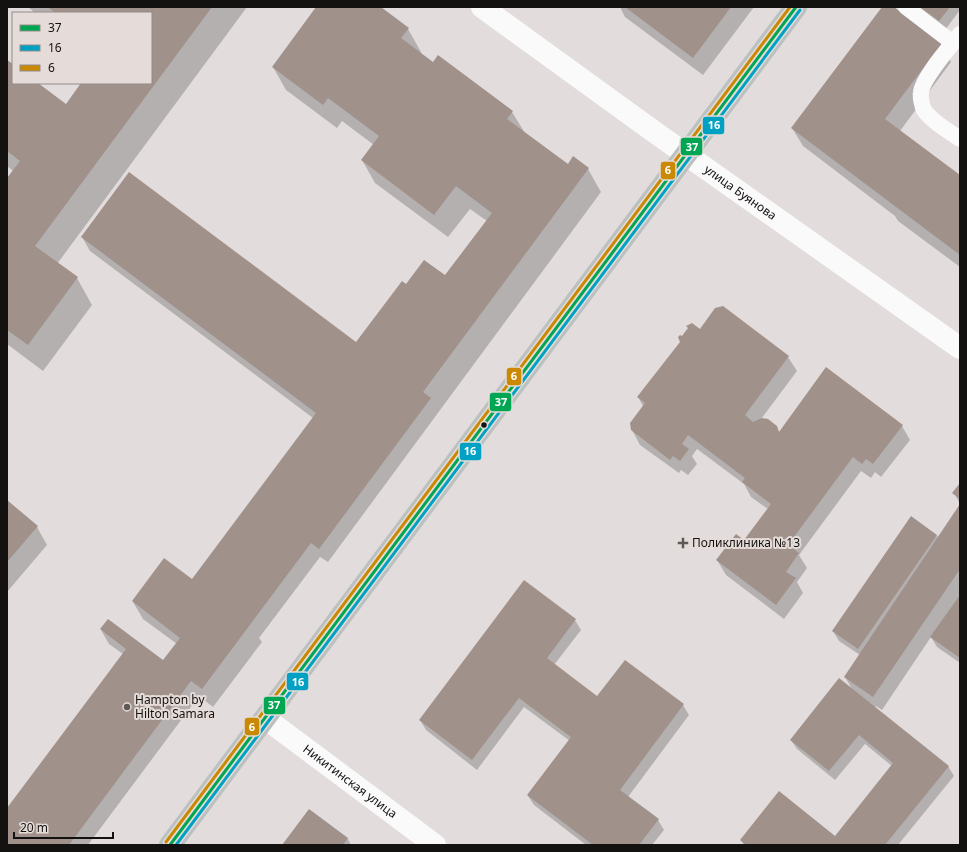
<svg xmlns="http://www.w3.org/2000/svg" width="967" height="852" viewBox="0 0 967 852" font-family="'Noto Sans',sans-serif">
	<style>
		.shadow { fill: #0003 }
		.building { fill: #a0918a }
		.lines { fill: none; stroke-linecap: round; stroke-linejoin: round }
		.service { stroke: #fbfafa; stroke-width: 16 }
		.minor { stroke: #fbfafa; stroke-width: 22 }
		.primary { stroke: #bbc1c0; stroke-width: 22 }
		.bus-1-casing { stroke: #e5dcd9; stroke-width: 6 }
		.bus-2-casing { stroke: #e5dcd9; stroke-width: 6 }
		.bus-3-casing { stroke: #e5dcd9; stroke-width: 6 }
		.bus-1 { stroke: #00a651; stroke-width: 3 }
		.bus-2 { stroke: #01a1c4; stroke-width: 3 }
		.bus-3 { stroke: #ca8803; stroke-width: 3 }
		.bus-dot { fill: #141210; stroke: #e5dcd9; stroke-width: 1.5 }
		.poi-dot { fill: #5c5957; stroke: #e5dcd9; stroke-width: 1.5 }
		.labels { text-anchor: middle; stroke-width: 4; stroke-linejoin: round; paint-order: stroke }
		.street-label { font-size: 12px; fill: #141210; stroke: #e5dcd9 }
		.poi-label { font-size: 12px; fill: #141210; stroke: #e5dcd9; text-anchor: start }
		.line-badge { stroke: #e5dcd9; stroke-width: 1.5 }
		.badge-label { font-size: 11px; text-anchor: middle; font-weight: bold; fill: #fff }
	</style>
	<rect width="100%" height="100%" fill="#e2dddc"/>
	<path class="shadow" d="M28,7h219l-190,257 20,14 15,27 -49,66 -36,-27v-165l6,-8 -6,-5v-105l6,5v17h24l29,22 16,-22h69v-70h-116z
		M317,7h62l29,22 13,23 -1,2 13,10 79,48 13,21 43,32 20,4 13,23 -273,370 -8,-5 -61,81 3,4 -49,65 -14,-11 -111,149h-81v-35l116,-156 -14,-10 -8,-14 66,34 10,-20 -34,-25 -10,-17 63,-19 117,-165 -223,-167 -8,-14 275,107 49,-59 39,-8 42,-56 -17,-12 -22,28 -73,-54 -13,-23 12,-15 -32,-24 -5,7 -51,-38 -13,-23z
		M620,7h134l-51,68 -78,-58z
		M883,7h9l49,37 10,18 -51,69 60,45v91l-62,-46 -3,-5 -92,-70 -11,-18z
		M914,7h46v3l-15,20z
		M700,330l88,27 9,14 -36,48 15,7 3,6 123,-6 8,14 -29,37 -6,-5 -4,6 -10,-7 -62,84 8,13 -10,14 6,11 -19,26 -58,-44 -9,-15 27,-18 24,-33 -17,-12 -7,-13 -47,-35 -5,7 5,8 -9,11 -7,-5 -2,3 -39,-28 -8,-15 11,-24 -5,-9 43,-55 1,-4z
		M960,485v19l-6,-11z
		M7,501l30,26 10,18 -40,47z
		M960,506v157l-23,-16 -6,-10 -49,73 -6,-4 -1,2 73,58 6,10 -56,69h-154l-3,-5 94,-3 57,-71 -27,-22 -30,36 -38,-31 -6,-9 61,-51 -7,-12 15,-22 -21,-14 -6,-10 104,-96 1,3z
		M575,620l6,10 -27,35 44,33 85,7 6,10 -61,82 30,23 6,10 -12,15h-66l-52,-40 -6,-9 42,-55 -46,-34 -47,63 -51,-40 -6,-10z
		M309,810l39,29 3,6h-68z"/>
	<path class="building" d="M47,7h165l-177,239 43,31 -50,68 -21,-15v-152l13,-17 -13,-10v-91l6,4v19h25l28,21 15,-21h70v-70h-95z
		M316,7h65l28,21 -8,10 32,24 5,-7 75,56 -6,8 61,45 5,-8 16,12 -166,224 8,6 -112,151 -8,-6 -109,146 -11,-8 -122,164h-62v-37l119,-159 -26,-20 8,-10 55,41 17,-22 -48,-37 32,-43 28,21 124,-166 -235,-176 48,-65 227,170 46,-61 4,3 18,-24 21,15 47,-62 -36,-27 -22,29 -73,-55 18,-24 -51,-38 -5,7 -51,-38z
		M625,7h106l-38,51z
		M882,7h12l48,36 -57,76 75,56v80l-169,-127z
		M920,7h30l-11,14z
		M723,306l66,50 -44,59 8,7 9,-4 6,1 9,7 2,6 47,-65 77,58 -30,39 -7,-5 -4,5 -9,-7 -65,88 11,8 -13,19 10,6 -20,27 -60,-45 20,-26 8,6 27,-36 -29,-22 3,-4 -57,-43 -6,9 7,5 -9,12 -7,-5 -3,4 -39,-30 -1,-7 15,-20 -8,-6 43,-55 -2,-5 2,-2 2,1 6,-8 -2,-2 6,-3 8,6 15,-21z
		M960,483v16l-8,-6z
		M7,500l31,26 -31,36z
		M960,504v65l-87,128 -29,-20z
		M911,516l26,19 -79,114 -26,-18z
		M524,580l52,39 -29,39 50,38 28,-36 59,44 -64,86 39,29 -20,26h-46l-66,-50 44,-58 -52,-39 -47,62 -53,-40z
		M960,595v63l-30,-21z
		M839,678l110,88 -64,79h-139l-6,-5 39,-49 56,45 58,-73 -34,-28 -30,36 -39,-31z
		M309,809l39,29 -5,7h-61z"/>
	<g class="lines">
		<path class="service" d="M906,7l47,36
			M960,34c-10,13 -37,43 -39,58 -1,5 1,14 3,18 7,11 26,22 36,29"/>
		<g class="minor">
			<path id="s1" d="M482,7l171,124 307,217"/>
			<path id="s2" d="M265,718l170,127"/>
		</g>
		<path class="primary" d="M170,845l626,-838"/>
		<g class="bus-1-casing">
			<path id="bus-1" d="M170,845l626,-838"/>
		</g>
		<g class="bus-2-casing">
			<path id="bus-2" d="M176,845l624,-835"/>
		</g>
		<g class="bus-3-casing">
			<path id="bus-3" d="M166,842l624,-835"/>
		</g>
		<use href="#bus-1" class="bus-1"/>
		<use href="#bus-2" class="bus-2"/>
		<use href="#bus-3" class="bus-3"/>
	</g>
	<circle class="bus-dot" cx="484" cy="425" r="3.5"/>
	<g class="poi-dot">
		<path d="M681 537h4v4h4v4h-4v4h-4v-4h-4v-4h4z"/>
		<circle cx="127" cy="707" r="4"/>
	</g>
	<g class="labels">
		<g class="street-label">
			<text dy="4" stroke="none"><textPath href="#s1" startOffset="318">улица Буянова</textPath></text>
			<text dy="4" stroke="none"><textPath href="#s2" startOffset="106">Никитинская улица</textPath></text>
		</g>
		<g class="poi-label">
			<text x="692" y="547">Поликлиника №13</text>
			<text x="135" y="704">Hampton by<tspan x="135" dy="14">Hilton Samara</tspan></text>
		</g>
	</g>
	<g class="line-badge">
		<rect x="702" y="116" width="23" height="19" rx="4" fill="#01a1c4"/>
		<rect x="680" y="137" width="23" height="19" rx="4" fill="#00a651"/>
		<rect x="660" y="161" width="16" height="19" rx="4" fill="#ca8803"/>
		<rect x="506" y="367" width="16" height="19" rx="4" fill="#ca8803"/>
		<rect x="489" y="392" width="23" height="20" rx="4" fill="#00a651"/>
		<rect x="459" y="442" width="23" height="19" rx="4" fill="#01a1c4"/>
		<rect x="286" y="672" width="23" height="19" rx="4" fill="#01a1c4"/>
		<rect x="263" y="696" width="23" height="19" rx="4" fill="#00a651"/>
		<rect x="244" y="717" width="16" height="19" rx="4" fill="#ca8803"/>
	</g>
	<g class="badge-label">
		<text x="714" y="129">16</text>
		<text x="692" y="151">37</text>
		<text x="668" y="174">6</text>
		<text x="514" y="380">6</text>
		<text x="501" y="406">37</text>
		<text x="470" y="455">16</text>
		<text x="298" y="686">16</text>
		<text x="274" y="709">37</text>
		<text x="252" y="731">6</text>
	</g>
	<rect width="967" height="852" fill="none" stroke="#141210" stroke-width="16"/>
	<rect x="12" y="12" width="140" height="72" fill="#e5dcd9" stroke="#918b89"/>
	<rect x="20" y="25" width="20" height="6" fill="#00a651" stroke="#918b89"/>
	<text x="48" y="32" font-size="12" fill="#141210">37</text>
	<rect x="20" y="45" width="20" height="6" fill="#01a1c4" stroke="#918b89"/>
	<text x="48" y="52" font-size="12" fill="#141210">16</text>
	<rect x="20" y="65" width="20" height="6" fill="#ca8803" stroke="#918b89"/>
	<text x="48" y="72" font-size="12" fill="#141210">6</text>
	<path d="M14 832v6h99v-6" fill="none" stroke="#141210" stroke-width="2"/>
	<text x="20" y="832" font-size="12" fill="#141210" stroke="#e5dcd9" stroke-width="3" paint-order="stroke">20 m</text>
</svg>
